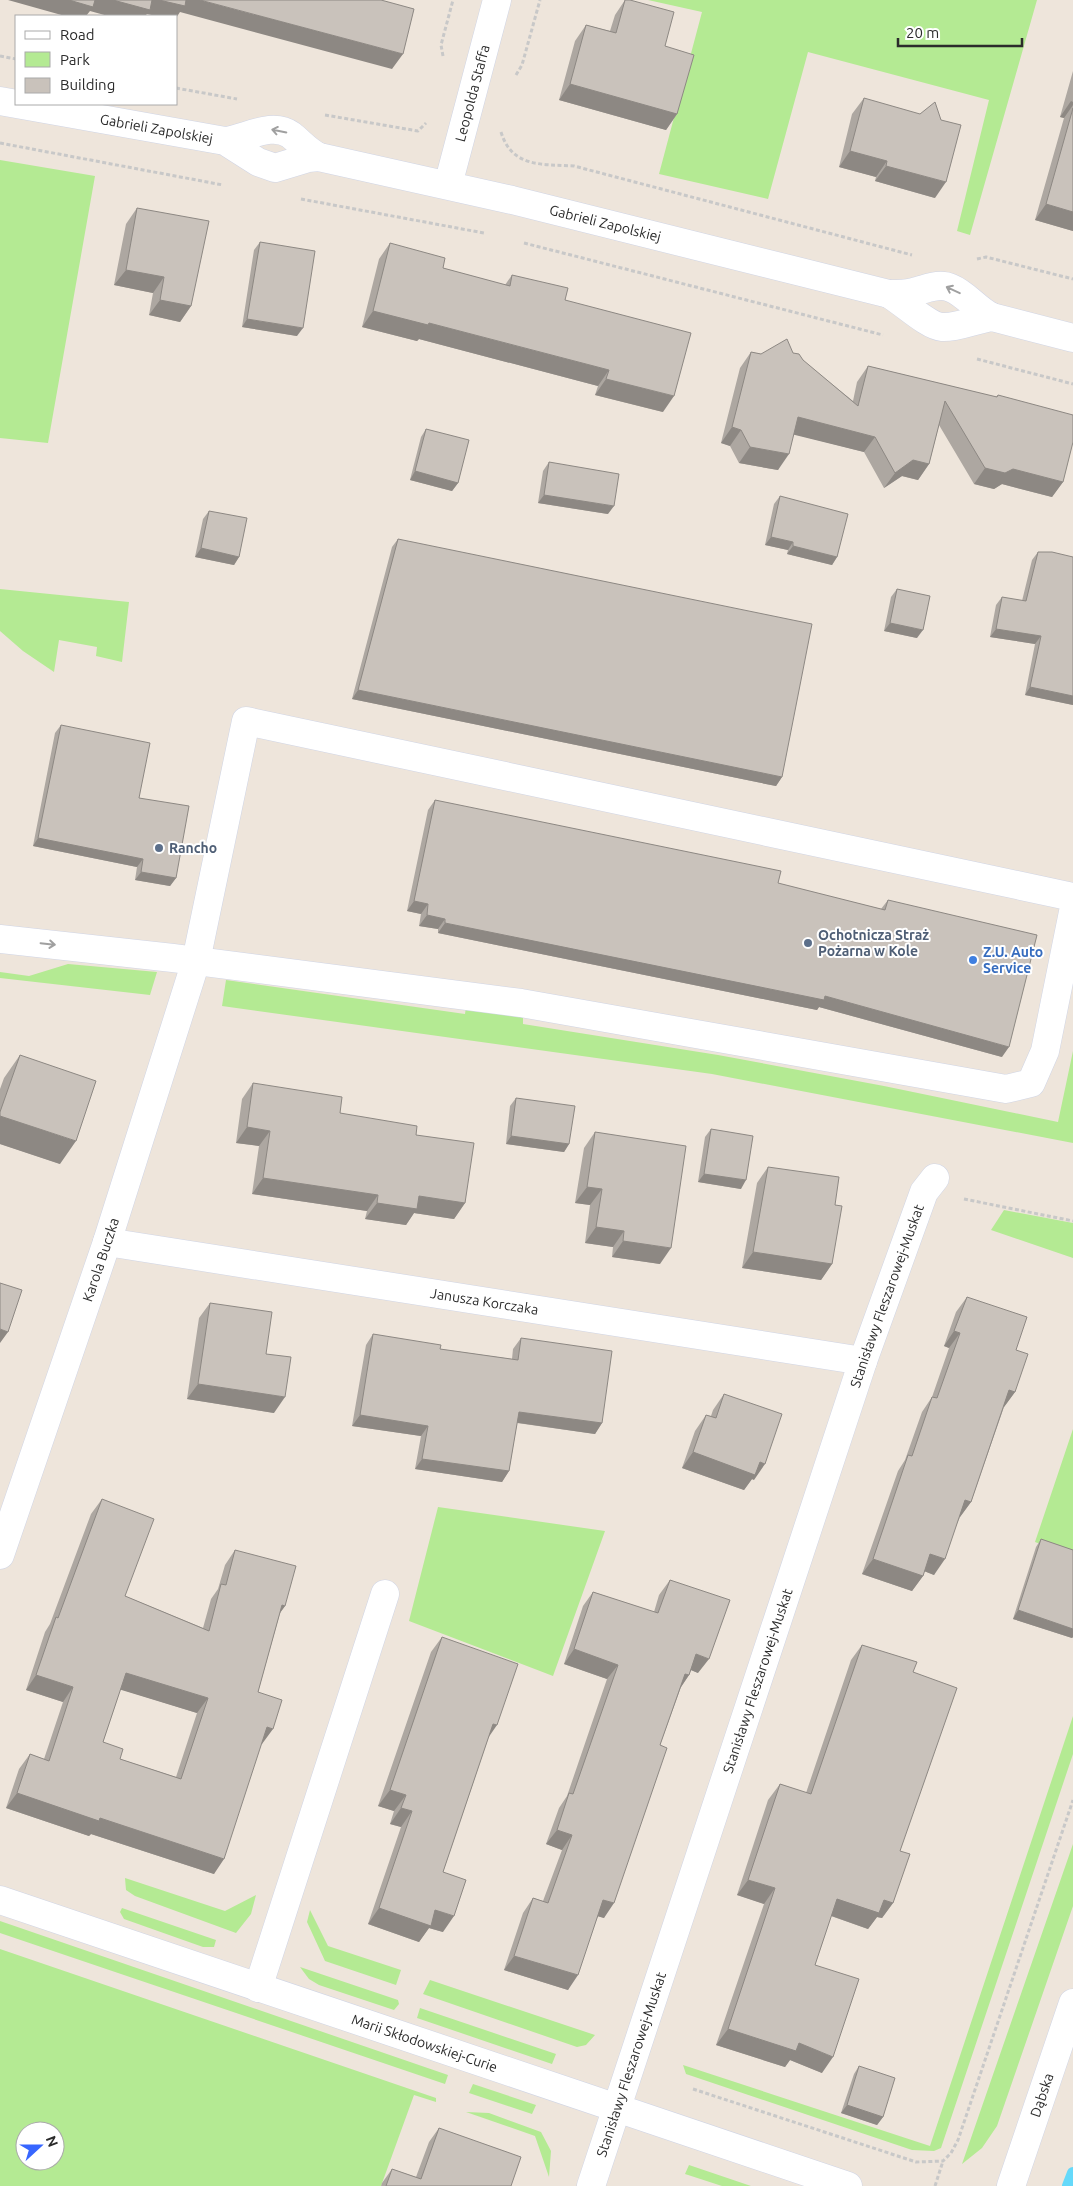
<svg xmlns="http://www.w3.org/2000/svg" width="1073" height="2186" viewBox="0 0 1073 2186" font-family="Ubuntu,sans-serif">
	<style>
		.green { fill: #b4ea93; fill-rule: evenodd }
		.lines { fill: none; stroke-linecap: round; stroke-linejoin: round }
		.stream { stroke: #65d9fa; stroke-width: 12 }
		.minor-casing { stroke: #d0d5e5; stroke-width: 29 }
		.path { stroke: #c8c8c8; stroke-width: 3; stroke-dasharray: 4 2.5; stroke-linecap: butt }
		.minor { stroke: #fff; stroke-width: 28 }
		.wall { fill: #ada7a1; fill-rule: evenodd }
		.shaded-wall { fill: #8d8883 }
		.building { fill: #c9c2bb; stroke: #8d8883; fill-rule: evenodd }
		.oneway { stroke: #a0a0a0 }
		.service-dot { fill: #5c6f8a; stroke: #fff; stroke-width: 2 }
		.shop-dot { fill: #3f7fe0; stroke: #fff; stroke-width: 2 }
		.labels { text-anchor: middle; stroke-width: 4; stroke-linejoin: round; paint-order: stroke }
		.street-label { font-size: 14px; fill: #2b2b2b; stroke: #fff }
		.service-label { font-size: 14px; font-weight: bold; fill: #4e5e75; stroke: #fff; text-anchor: start }
		.shop-label { font-size: 14px; font-weight: bold; fill: #366cbe; stroke: #fff; text-anchor: start }
	</style>
	<rect width="100%" height="100%" fill="#eee5db"/>
	<path class="green" d="M648,0h389l-67,235 -13,-4 32,-131 -181,-48 -40,147 -109,-25 43,-162z
		M0,160l95,16 -47,267 -48,-5z
		M0,589l129,13 -7,60 -26,-6 1,-9 -38,-7 -5,32 -31,-21 -23,-20z
		M68,964l89,8 -7,23 -150,-17v-6l29,4z
		M226,980l239,34 1,-7 57,10v7l195,31 166,31 174,36 15,-71v92l-361,-69 -490,-68z
		M1004,1210l69,13v35l-82,-28z
		M1073,1429v127l-38,-14z
		M438,1507l167,24 -52,145 -144,-55z
		M1073,1716v38l-132,394 -7,3 -22,-1 -226,-76 -3,-9 247,81z
		M1073,1844v62l-76,220 -15,22 -20,16z
		M125,1878l100,33 31,-16 -5,19 -15,19 -101,-37 -9,-6z
		M122,1908l94,32 -2,7h-11l-79,-28 -4,-7z
		M310,1910l18,36 73,24 -5,15 -71,-24 -18,-39z
		M0,1921l448,154 -3,9 -445,-151z
		M0,1949l436,149v4l-22,-7 -33,91h-381zM25,2131h30v30h-30z
		M300,1967l98,33 1,4 -5,6 -75,-25 -10,-6z
		M430,1980l165,55 -9,10 -9,2 -154,-53z
		M420,2008l136,46 -4,10 -135,-46z
		M473,2084l63,21 -4,9 -63,-21z
		M466,2112l23,1 52,19 10,19 -2,26 -14,-41z
		M689,2165l62,21h-29l-37,-12z"/>
	<g class="lines">
		<path class="stream" d="M1068,2186l5,-13"/>
		<g class="minor-casing">
			<g id="minor">
				<path id="s1" d="M0,101l225,40 33,21 17,6 33,-10 11,-1"/>
				<path id="s2" d="M225,141c20,-2 47,-20 66,-6 10,8 16,16 28,22l193,43 377,94c8,0 16,0 24,-2 12,-2 25,-10 38,-4 15,6 26,22 41,29l81,21"/>
				<path id="s3" d="M448,185l49,-185"/>
				<path d="M889,294c14,8 39,32 53,33 16,1 34,-8 50,-10"/>
				<path d="M0,939l173,19 348,45 485,86 25,-6 14,-32 28,-139"/>
				<path id="s4" d="M107,1242l756,119"/>
				<path id="s5" d="M0,1555l107,-313 89,-281 50,-240 827,176"/>
				<path id="s6" d="M0,1900l848,286"/>
				<path d="M258,1988l127,-394"/>
				<path id="s7" d="M591,2186l272,-825 61,-169 11,-14"/>
				<path id="s8" d="M1011,2186l62,-183"/>
			</g>
		</g>
		<path class="path" d="M0,56l16,3
			M443,56l-2,-11 12,-45
			M516,75l6,-10 18,-65
			M176,88l61,11
			M325,115l93,16 8,-8
			M501,132c11,36 41,32 73,34l338,89
			M0,143l223,42
			M301,199l183,34
			M524,243l359,92
			M977,259l9,-2 87,22
			M977,359l96,25
			M964,1199l109,22
			M693,2089l223,73 27,-1 8,-8 7,-13 115,-340
			M935,2186l8,-25"/>
		<use href="#minor" class="minor"/>
	</g>
	<path class="wall" d="M625,0h5l35,46 12,68 -11,16 -107,-30 16,-59 11,-16 24,6 5,-16z
		M1073,71v160l-38,-11 29,-102 -4,-1z
		M864,98l71,100 -60,-17 1,-4 -37,-10 13,-53z
		M137,208l54,98 -11,16 -31,-7 4,-22 -39,-8 12,-61z
		M260,242l37,94 -55,-9 12,-77z
		M390,243l53,25 62,17 7,-10 53,25 98,112 -68,-17 3,-9 -179,-47 -2,2 -55,-14 17,-68z
		M751,352l10,2 32,-1 60,48 4,-19 11,-16 128,31 2,-2 65,87 -11,15 -50,-13 -8,5 -20,-5 -35,-59 -10,39 -11,16 -16,-4 -18,12 -20,-36 -70,-18 -16,36 -39,-7 -9,-17 -9,-3 19,-75z
		M426,429l32,54 -6,8 -42,-11 11,-43z
		M549,462l59,52 -70,-11 5,-32z
		M780,496l57,61 -5,8 -45,-11 1,-4 -23,-5 9,-41z
		M209,511l30,46 -5,8 -39,-8 8,-38z
		M398,539l384,238 -6,9 -424,-87 40,-152z
		M1038,552l35,153 -48,-10 10,-51 -45,-7 6,-32 6,-8 20,4 10,-41z
		M897,589l20,49 -33,-7 7,-34z
		M61,725l115,153 -6,8 -35,-6 2,-13 -104,-21 22,-113z
		M435,800l446,109 7,-9 114,157 -183,-50 -2,3 -379,-77v-4l-19,-3 2,-12 -14,-3 21,-101z
		M20,1055l40,109 -60,-20v-55l4,-11z
		M253,1083l87,30 76,22 49,68 -11,16 -40,-6 -8,12 -41,-6 2,-8 -115,-17 7,-48 -23,-3 6,-44z
		M516,1098l53,46 -5,8 -58,-8 4,-38z
		M711,1129l30,60 -43,-7 7,-45z
		M595,1132l65,132 -48,-7 1,-10 -28,-4 5,-38 -15,-2 9,-55z
		M768,1167l67,38 -3,59 -11,16 -79,-12 15,-85z
		M967,1297l49,53 -1,42 -11,15 -33,95 -11,15 -26,58 -10,-4 -1,5 -11,15 -50,-17 36,-103 7,-11 17,-48 10,-15 17,-49 -5,-2 12,-34z
		M210,1303l56,51 8,59 -87,-14 12,-81z
		M373,1334l67,15 72,10 1,-10 8,-11 81,85 -7,11 -78,-11 -8,48 -7,11 -87,-13 6,-33 -69,-10 14,-81z
		M724,1394l30,86 -2,-1 -8,11 -62,-22 13,-37 11,-16 5,1 2,-6z
		M102,1499l23,97 78,32 8,-29 7,-10 7,-24 10,-15 50,56 -5,7 -22,79 4,52h-1l-47,130 -123,-40 -2,2 -83,-28 13,-39 11,-15 14,5 19,-57 -37,-12 19,-58 5,-8 41,-110zM120,1689l77,24 -21,64 -56,-18 -17,-17z
		M1041,1539l32,11v87l-1,1 -59,-19 23,-72z
		M670,1580l28,93 -7,-3 -2,5 -8,12 -21,58 -56,173 -6,-2 -30,74 -64,-20 19,-57 10,-15 10,3 19,-51 -16,-6 13,-36 8,-12 40,-117 -43,-15 19,-58 10,-14 61,20 5,-17z
		M442,1637l47,99 -46,136v60l-14,-4 -10,14 -51,-18 33,-97 -11,-3 4,-13 -16,-5 53,-154z
		M862,1645l51,27 -13,179 -7,52 -11,15 -5,-1 -9,12 -37,-13 -16,49 7,108 -32,-13 -5,7 -69,-22 48,-141 -27,-9 31,-95 12,-16 26,9 45,-133z
		M859,2066l24,51 -6,8 -36,-12 13,-39z
		M439,2128l72,58h-130l1,-3 10,-14 24,8 13,-35z"/>
	<path class="shaded-wall" d="M8,0h192l203,54 -11,15 -212,-57 -4,6v-2h-20l-9,-2 -2,2h-37l-18,-5 -4,5h-21z
		M570,84l107,30 -11,16 -107,-30z
		M1071,101l2,1v3l-9,13 -4,-1z
		M850,151l37,10 -11,16 -37,-10z
		M886,166l60,16 -11,16 -60,-17z
		M1046,204l27,8v19l-38,-11z
		M126,270l38,7 -11,16 -39,-8z
		M160,300l31,6 -11,16 -31,-7z
		M373,311l56,12 180,47 -11,16 -179,-47 -2,2 -55,-14z
		M247,319l56,9 -6,8 -55,-9z
		M606,379l68,17 -11,16 -68,-17z
		M798,417l77,20 -11,15 -77,-19z
		M732,427l9,3 -11,16 -9,-3z
		M750,447l39,7 -11,16 -39,-7z
		M913,460l16,4 -11,16 -16,-4 -18,12 11,-15z
		M985,468l28,1 50,13 -11,15 -50,-13 -8,5 -20,-5z
		M415,471l43,12 -6,8 -42,-11z
		M544,495l70,11 -6,8 -70,-11z
		M771,537l22,5 -5,8 -23,-5z
		M793,546l44,11 -5,8 -45,-11z
		M201,548l38,9 -5,8 -39,-8z
		M890,623l33,7 -6,8 -33,-7z
		M996,629l45,7 -6,8 -45,-7z
		M1030,687l43,9v9l-48,-10z
		M358,690l424,87 -6,9 -424,-87z
		M38,838l105,21 -6,8 -104,-21z
		M141,872l35,6 -6,8 -35,-6z
		M414,901l14,3 -7,10 -14,-3z
		M427,915l18,4 -7,10 -19,-3z
		M445,923l380,73 184,51 -7,10 -183,-50 -2,3 -379,-77z
		M0,1116l76,25 -16,23 -60,-20z
		M247,1127l23,4 -11,15 -23,-3z
		M511,1136l58,8 -5,8 -58,-8z
		M704,1174l42,6 -5,9 -43,-7z
		M263,1178l115,17 -11,16 -115,-17z
		M587,1187l15,2 -12,16 -15,-2z
		M419,1196l46,7 -11,16 -40,-6 -8,12 -41,-6 12,-16z
		M596,1227l28,4 -11,16 -28,-4z
		M623,1241l48,7 -11,16 -48,-7z
		M753,1252l79,12 -11,16 -79,-12z
		M0,1329l8,3 -8,11z
		M954,1331l6,2 -11,15 -5,-2z
		M198,1384l87,13 -11,16 -87,-14z
		M1009,1390l6,2 -11,15 -5,-2z
		M519,1412l83,11 -7,11 -83,-12z
		M360,1415l68,11 -7,10 -69,-10z
		M693,1452l67,10 5,2 -11,16 -2,-1 -8,11 -62,-22z
		M422,1459l87,12 -7,11 -87,-13z
		M965,1500l6,2 -11,15 -5,-2z
		M930,1554l15,5 -11,16 -15,-6z
		M873,1559l50,17 -11,15 -50,-17z
		M282,1605l3,1 -11,15z
		M1018,1610l55,19v8l-1,1 -59,-19z
		M574,1649l44,16 -11,14 -43,-15z
		M696,1654l13,5 -11,14 -12,-5z
		M126,1673l82,25 -11,15 -82,-25z
		M685,1674l4,1 -10,15z
		M36,1675l37,12 -10,15 -37,-12z
		M493,1724l4,1 -11,16z
		M267,1727l6,2 -11,15 -6,-2z
		M390,1790l16,5 -12,16 -16,-5z
		M17,1793l83,25 124,41 -10,15 -123,-40 -2,2 -83,-28z
		M401,1808l11,3 -11,16 -11,-3z
		M557,1830l15,5 -10,15 -16,-6z
		M748,1880l27,8 -11,16 -27,-9z
		M837,1899l47,1 9,3 -11,15 -5,-1 -9,12 -42,-15z
		M603,1900l11,3 -10,15 -11,-3z
		M379,1908l56,2 19,6 -11,16 -14,-4 -10,14 -51,-18z
		M514,1956l64,19 -10,15 -64,-20z
		M728,2029l71,14 34,14 -11,16 -32,-13 -5,7 -69,-22z
		M847,2105l36,12 -6,8 -36,-12z"/>
	<path class="building" d="M69,0h26l-2,7z
		M113,0h39l-2,10z
		M159,0h27l-1,6z
		M200,0h181l33,9 -11,45z
		M625,0h5l44,12 -9,34 29,9 -17,59 -107,-30 16,-59 30,8z
		M864,98l56,16 15,-12 6,18 20,5 -15,57 -60,-16 1,-5 -37,-10z
		M1073,108v104l-27,-8z
		M137,208l72,13 -18,85 -31,-6 4,-23 -38,-7z
		M260,242l55,9 -12,77 -56,-9z
		M390,243l55,15 -2,10 67,18 2,-11 56,13 -3,12 126,33 -17,63 -68,-17 3,-9 -180,-47 -1,2 -55,-14z
		M787,339l6,14 6,1 4,6 55,46 10,-40 129,31 1,-2 75,20v27l-10,40 -50,-13 -8,4 -20,-5 -40,-67 -16,63 -16,-4 -18,13 -20,-36 -77,-20 -9,37 -39,-7 -9,-17 -9,-3 19,-75 10,2z
		M426,429l43,11 -11,43 -43,-12z
		M549,462l70,12 -5,32 -70,-11z
		M780,496l68,18 -11,43 -44,-11v-4l-22,-5z
		M209,511l38,7 -8,39 -38,-9z
		M398,539l414,85 -30,153 -424,-87z
		M1038,552h14l21,5v139l-43,-9 11,-51 -45,-7 6,-32 24,4z
		M897,589l33,7 -7,34 -33,-7z
		M61,725l89,18 -11,55 50,8 -13,72 -35,-6 2,-13 -105,-21z
		M435,800l346,71 -3,12 107,27 3,-10 149,35 -28,112 -184,-51 -1,4 -379,-77v-4l-18,-4 1,-11 -14,-3z
		M20,1055l76,26 -20,60 -76,-25v-4z
		M253,1083l89,14 -2,16 77,13 -1,9 58,8 -9,60 -46,-7 -2,13 -40,-6 1,-8 -115,-17 7,-47 -23,-4z
		M516,1098l59,8 -6,38 -58,-8z
		M711,1129l42,7 -7,44 -42,-6z
		M595,1132l91,14 -15,102 -48,-7 1,-10 -28,-4 6,-38 -15,-2z
		M768,1167l71,10 -4,28 7,1 -10,58 -79,-12z
		M0,1283l22,7 -14,42 -8,-3z
		M967,1297l60,20 -11,33 12,4 -13,38 -6,-2 -38,112 -6,-2 -20,59 -15,-5 -7,22 -50,-17 35,-104 4,1 20,-59 5,1 23,-65 -6,-2z
		M210,1303l62,9 -6,42 25,3 -6,40 -87,-13z
		M373,1334l68,11 -1,4 78,11 3,-22 91,13 -10,72 -83,-11 -10,59 -87,-12 6,-33 -68,-11z
		M724,1394l58,20 -17,50 -5,-2 -5,13 -62,-23 13,-37 10,3z
		M102,1499l52,20 -29,77 84,35 12,-47 5,1 9,-35 61,16 -11,40 -3,-1 -24,87 24,8 -9,29 -6,-2 -43,132 -124,-41 -1,3 -82,-28 13,-39 19,7 24,-74 -37,-12 20,-58 2,1zM126,1673l82,25 -27,81 -61,-20 3,-10 -20,-7z
		M1041,1539l32,11v79l-55,-19z
		M670,1580l60,20 -21,59 -13,-5 -7,21 -4,-1 -25,71 7,3 -53,155 -11,-3 -25,75 -64,-19 19,-58 15,5 24,-68 -15,-5 12,-37 4,1 45,-129 -44,-16 19,-57 65,21z
		M442,1637l76,27 -21,61 -4,-1 -50,148 23,8 -12,36 -19,-6 -4,16 -52,-18 33,-97 -11,-3 5,-13 -16,-5z
		M862,1645l55,17 -4,10 44,16 -57,163 10,3 -17,49 -9,-3 -5,13 -42,-14 -22,66 44,14 -26,78 -34,-14 -3,8 -68,-22 47,-141 -27,-8 32,-96 31,10z
		M859,2066l36,12 -12,39 -36,-12z
		M439,2128l82,29 -10,29h-125l6,-17 29,10z"/>
	<defs><path id="oneway-shaft" d="M-6 0H5M1.5-3L5.5 0L1.5 3" fill="none" stroke-width="1.6" stroke-linecap="round" stroke-linejoin="round" transform="scale(1.25)"/></defs>
	<g class="oneway">
		<use href="#oneway-shaft" transform="translate(279 131) rotate(-169)"/>
		<use href="#oneway-shaft" transform="translate(953 290) rotate(-155)"/>
		<use href="#oneway-shaft" transform="translate(48 944) rotate(6)"/>
	</g>
	<g class="service-dot">
		<circle cx="159" cy="848" r="5"/>
		<circle cx="808" cy="943" r="5"/>
	</g>
	<circle class="shop-dot" cx="973" cy="960" r="5"/>
	<g class="labels">
		<g class="street-label">
			<text dy="5" stroke="none"><textPath href="#s3" startOffset="95">Leopolda Staffa</textPath></text>
			<text dy="5" stroke="none"><textPath href="#s1" startOffset="159">Gabrieli Zapolskiej</textPath></text>
			<text dy="5" stroke="none"><textPath href="#s2" startOffset="398">Gabrieli Zapolskiej</textPath></text>
			<text dy="5" stroke="none"><textPath href="#s5" startOffset="312">Karola Buczka</textPath></text>
			<text dy="5" stroke="none"><textPath href="#s7" startOffset="938">Stanisławy Fleszarowej-Muskat</textPath></text>
			<text dy="5" stroke="none"><textPath href="#s4" startOffset="382">Janusza Korczaka</textPath></text>
			<text dy="5" stroke="none"><textPath href="#s7" startOffset="532">Stanisławy Fleszarowej-Muskat</textPath></text>
			<text dy="5" stroke="none"><textPath href="#s6" startOffset="448">Marii Skłodowskiej-Curie</textPath></text>
			<text dy="5" stroke="none"><textPath href="#s7" startOffset="128">Stanisławy Fleszarowej-Muskat</textPath></text>
			<text dy="5" stroke="none"><textPath href="#s8" startOffset="96">Dąbska</textPath></text>
		</g>
		<g class="service-label">
			<text x="169" y="853">Rancho</text>
			<text x="818" y="940">Ochotnicza Straż<tspan x="818" dy="16">Pożarna w Kole</tspan></text>
		</g>
		<g class="shop-label">
			<text x="983" y="957">Z.U. Auto<tspan x="983" dy="16">Service</tspan></text>
		</g>
	</g>
	<rect x="15" y="15" width="162" height="90" fill="#ffffff" stroke="#aaaaaa"/>
	<rect x="25" y="31" width="25" height="8" fill="#ffffff" stroke="#aaaaaa"/>
	<text x="60" y="40" font-size="15" fill="#2b2b2b">Road</text>
	<rect x="25" y="52" width="25" height="15" fill="#b4ea93" stroke="#aaaaaa"/>
	<text x="60" y="65" font-size="15" fill="#2b2b2b">Park</text>
	<rect x="25" y="78" width="25" height="15" fill="#c9c2bb" stroke="#aaaaaa"/>
	<text x="60" y="90" font-size="15" fill="#2b2b2b">Building</text>
	<g transform="translate(40 2146) rotate(69)"><circle r="24" fill="#ffffff" stroke="#aaaaaa"/>
	<path d="M0-4L9 19L0 12L-9 19Z" fill="#3766ff"/>
	<text y="-8" font-size="14" font-weight="bold" text-anchor="middle" fill="#2b2b2b">N</text>
	</g>
	<path d="M898 38v8h124v-8" fill="none" stroke="#2b2b2b" stroke-width="2.5"/>
	<text x="906" y="38" font-size="15" fill="#2b2b2b" stroke="#ffffff" stroke-width="4" paint-order="stroke">20 m</text>
</svg>
